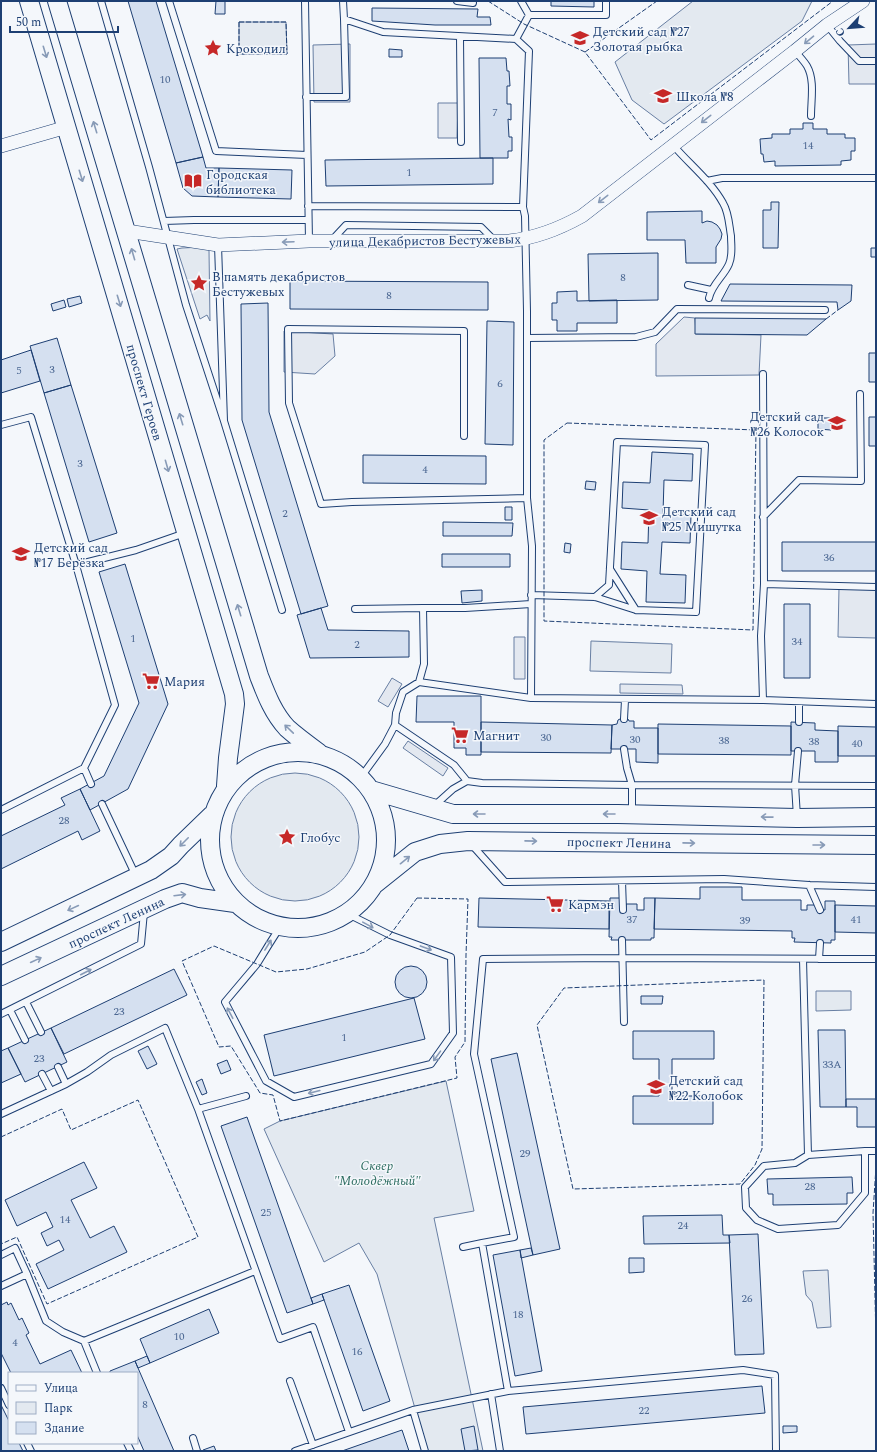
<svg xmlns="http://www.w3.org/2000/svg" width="877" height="1452" viewBox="0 0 877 1452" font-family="Spectral,serif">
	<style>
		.green { fill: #e3e9f0; stroke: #687fa3 }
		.parking { fill: #e3e8f0; stroke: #687fa3 }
		.building { fill: #d5e0f0; stroke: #1d3f73 }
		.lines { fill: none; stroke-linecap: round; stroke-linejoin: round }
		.lane-casing { stroke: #1d3f73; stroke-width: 8 }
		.street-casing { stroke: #1d3f73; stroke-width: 14 }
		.secondary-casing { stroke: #1d3f73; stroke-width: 20 }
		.lane { stroke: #f4f7fb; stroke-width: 6 }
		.street { stroke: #f4f7fb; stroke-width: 13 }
		.secondary { stroke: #f4f7fb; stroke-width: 18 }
		.fence { stroke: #1d3f73; stroke-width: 1; stroke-dasharray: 5 2; stroke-linecap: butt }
		.oneway { stroke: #889bb7 }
		.labels { text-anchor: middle; stroke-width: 3; stroke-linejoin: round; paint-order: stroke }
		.number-label { font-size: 11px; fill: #4b6792 }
		.poi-label { font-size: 13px; fill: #1d3f73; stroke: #f4f7fb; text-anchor: start }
		.street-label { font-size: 13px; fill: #1d3f73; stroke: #f4f7fb }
		.park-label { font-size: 13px; font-style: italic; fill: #2c6c60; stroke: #f4f7fb }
	</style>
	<rect width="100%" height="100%" fill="#f4f7fb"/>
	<path class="green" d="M693,1h119l-10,20 -138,103 -32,-24 -17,-38z
		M239,22h47l1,32h-48z
		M203,247l6,3 1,71 -3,-6 -7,4 -23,-70 5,-1z
		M591,641l81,3 -1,29 -81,-2z
		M231 837a64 64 0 1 1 128 0a64 64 0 1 1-128 0Z
		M816,991h35v19l-35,1z
		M446,1081l28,130 -40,7 49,233h-56l-50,-177 -18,-31 -35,19 -60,-133 16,-8z
		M828,1270l3,57 -14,1 -5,-26 -6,-7 -3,-24z"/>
	<path class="parking" d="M350,44v58h-36l-1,-57z
		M876,44v40h-27l-1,-39z
		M438,103h20l-1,35h-19z
		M684,317l11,1 1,16 65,1 -2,40 -103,1v-32z
		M284,331l49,3 2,22 -20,18 -31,-2z
		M839,588l37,1v49l-38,-1z
		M514,637h11v42h-11z
		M392,678l10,6 -14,23 -10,-6z
		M620,684l62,1 1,9 -63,-1z
		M408,741l40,27 -5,8 -40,-28z"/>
	<path class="building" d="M128,1h28l47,156 -27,6z
		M216,1h9v13h-10z
		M551,1h43v6l-43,-1z
		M372,8l106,1 -1,8h13l1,8h-56l-63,-4z
		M389,49l13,1v7h-13z
		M479,58h27l1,13h2l1,15h-3v18h4v16l-3,-1 1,18h3v14h-4v7h-28z
		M803,123h10v6h14v5h18v4h10v13h-4v9l-10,1v4l-66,1v-5l-11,1 -1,-8h-2l-1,-15 12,-1v-4h18v-5h13z
		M203,157l3,11h13l-1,29 -26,-1 -9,-8 -7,-25z
		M493,158v26l-167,2 -1,-26z
		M219,168l73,2 -1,29 -73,-2z
		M771,202h8l-1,46h-15v-38h8z
		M702,211v12l5,-2 5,1 5,3 3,4 2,5 -1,5 -5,8v16h-30l-1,-23h-38v-28z
		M871,248h5v9h-5z
		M658,253v47l-69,1 -1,-47z
		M290,281l198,1v28l-198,-1z
		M730,284l122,1 -1,16 -13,9 -1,-8 -116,-1z
		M577,291v10l40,-1v23h-40v8h-20v-11h-5v-17h5v-11z
		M80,296l2,7 -13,4 -2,-8z
		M64,300l2,7 -13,4 -2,-7z
		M268,303l1,109 59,194 -27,8 -59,-194 -1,-116z
		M695,318l131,1 -19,16 -112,-1z
		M487,321l27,1 -1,123 -28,-1z
		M57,338l14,47 -27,8 -14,-47z
		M31,350l9,31 -39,12v-33z
		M869,353h7v29h-7z
		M71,385l46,148 -28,9 -45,-149z
		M869,417h7v29h-7z
		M818,418h13v12l-13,-1z
		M652,452l41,2 -1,27 -28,-1 -1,34 28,1 -1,28 -28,-1 -2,32 26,1 -1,28 -39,-1 1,-31 -26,-2 1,-27 26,1 1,-33 -27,-2 1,-26 27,1z
		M363,455l123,1v28l-123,-1z
		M586,481l10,1 -1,8 -10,-1z
		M505,507h7v13h-7z
		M443,522l70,1 -1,13h-69z
		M782,542h94v29h-94z
		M565,543l6,1 -1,9 -6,-1z
		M442,554h68v13h-68z
		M125,564l43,140 -40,85 -38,21 -10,-21 24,-13 35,-73 -40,-131z
		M482,590v11l-20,2 -1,-12z
		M784,604h26v74h-26z
		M321,608l7,22 81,1v26l-99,1 -13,-43z
		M417,696h64v59h-15v-7h-12v-26h-38z
		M622,718l6,1 1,2h5v7h24v35l-22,-1v-13h-25l1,-24 5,-1 1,-4z
		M481,722l131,3 -1,28 -130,-1z
		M791,722l24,1v7l23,1v31h-23v-11h-24z
		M658,724l133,2v29l-133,-1z
		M838,726l38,1v29h-38z
		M80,789l20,42 -18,9 -4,-9 -77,38v-33l64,-31 -4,-7z
		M700,887h42v13h59v10h6v-5h10v5h8v-9h10v39h-4v3l-37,-1 1,-4h-3v-7l-138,-2 1,-31 45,1z
		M479,898l130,3v28l-131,-2z
		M610,898h11v12h5v-6h11v6h7v-12h11l-1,40h-3v2h-40l1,-3h-3z
		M835,905l41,1v27l-41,-1z
		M395 982a16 16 0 1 1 32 0a16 16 0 1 1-32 0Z
		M174,969l13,26 -123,59 -13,-26z
		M641,996h22l-1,8h-21z
		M414,998l11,41 -151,37 -10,-41z
		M51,1028l16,34 -42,20 -17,-34z
		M818,1030h27l1,77h-26z
		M633,1031h81v28h-42v37h41v28h-80v-28h26v-37h-26z
		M148,1046l9,18 -10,5 -9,-18z
		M8,1048l13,26 -20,9v-32z
		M517,1053l43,196 -27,6 -42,-196z
		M227,1060l4,10 -10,4 -4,-10z
		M202,1079l5,14 -5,2 -6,-13z
		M846,1099h30v28h-19v-20h-11z
		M247,1117l66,187 -26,9 -66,-187z
		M84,1162l13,26 -26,12 19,38 24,-12 13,26 -79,37 -12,-25 28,-14 -5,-10 -12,6 -6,-13 12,-6 -7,-15 -29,14 -12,-26z
		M852,1177l1,16h-6v11l-74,1v-11h-5l-1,-15z
		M722,1215l1,20h6l1,8 -86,1 -1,-28z
		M758,1234l6,120 -29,1 -6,-120z
		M531,1248l2,7 -12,3 -1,-8z
		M520,1250l22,121 -27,5 -22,-121z
		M629,1258h15v14l-15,1z
		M349,1285l41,116 -27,10 -41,-117z
		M322,1294l2,6 -11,4 -2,-6z
		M7,1302l1,3 3,-2 8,17 3,-2 7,15 -3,2 14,29 31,-14 11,23h-71l-10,-20v-48z
		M209,1309l10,24 -69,30 -10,-24z
		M147,1356l3,7 -12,5 -3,-7z
		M135,1361l3,7 36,83h-30l-7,-16v-62h-27v-2z
		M762,1386l3,27 -239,21 -3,-27z
		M1,1405l8,16v22h10l4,8h-22z
		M474,1426l4,24 -13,1 -4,-22z
		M783,1426h14v6l-14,1z
		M402,1430l7,21h-67z
		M214,1446l2,5h-13v-1z"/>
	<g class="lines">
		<g class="lane-casing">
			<path id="lane" d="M101,1l48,166 37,138 38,116
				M169,1l47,150 91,4
				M305,1l4,240
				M343,1l1,18
				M457,1l16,2
				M529,15h77v-14
				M827,25l13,16 19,20h17
				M460,37l1,105
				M516,39l13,-24 -8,-14
				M795,51c4,5 9,10 12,15 8,14 4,34 4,50
				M306,97h40l-2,-78 39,13 133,7 13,12 -6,156 2,9 2,95v187l5,48 -1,152
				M673,145c16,19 38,36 50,58 6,10 6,22 8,33 0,9 2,19 -2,28 -5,12 -17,20 -20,34
				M707,181l15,-3h154
				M308,206l215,1
				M164,221l30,-1h114
				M332,240l14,-15 135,2 13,13
				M218,245l6,176 58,189
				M688,285l23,5
				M527,338l109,-1 19,-5 22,-23 148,1
				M1,425l30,-8 45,148
				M464,436v-105l-176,-2 1,74 32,101 31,-2 175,-4
				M763,517l36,-37 62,1 -1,-87
				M610,569l26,41
				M764,584l112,3
				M531,595l64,2 41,13 60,2 9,-167 -88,-3 -8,143 -14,12
				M423,608h42l66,-4
				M355,609l68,-1 1,56 -5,18
				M763,700l-2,-64 3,-52 -1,-210
				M624,719l1,-19
				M799,722v-20
				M395,725l59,40 13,16
				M624,749l3,19 5,17v28
				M84,768l7,16
				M361,777l24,-33 10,-19 1,-12 7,-21 16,-10 112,16 232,2 113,4
				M102,804l34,72
				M434,806l19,-17 14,-8 15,2 150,2 244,1
				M1,810l83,-42 31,-63 -39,-140 60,-15 49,-17
				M797,817l-2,-32 3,-34
				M472,845l33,37 219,-3 85,6 67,2
				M622,881l1,29
				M809,885l11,25
				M280,927l-12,19 -11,18 -32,38 41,79 28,16 137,-33 22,-31 -2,-76 -61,-22 -42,-21
				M622,940l2,82
				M803,959l5,196
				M819,959l1,-16
				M26,1002l15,30
				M10,1010l15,30
				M1,1014l140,-70 3,-32
				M58,1067l8,17
				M42,1074l9,17
				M198,1109l48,-13
				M1,1114l65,-30 21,-12 24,-17 54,-27 33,81 82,230 33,-12 36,105
				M865,1151l-57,4 -13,8 -31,3 -19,21 1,21 11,12 21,9 60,-4 27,-32v-42h11
				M463,1247l19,-4
				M1,1255l14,-7 12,26
				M1,1286l26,-12 19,47 17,11 21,9 13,32
				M84,1341l171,-70
				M290,1381l23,64
				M1,1388l8,17
				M508,1391l-26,-148 32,-6 -40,-183 9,-95 139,-1 254,1
				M491,1394l9,57
				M413,1410l12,41
				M193,1438l4,13
				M27,1443l4,8
				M127,1443l4,8
				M295,1451l118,-41 95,-19 235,-21 32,5 1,76"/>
		</g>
		<g class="street-casing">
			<path id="street" d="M1,146l66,-19
				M127,231l91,14 91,-4h200c27,-3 50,-12 73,-25l213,-165 32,-26 36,-24"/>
		</g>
		<g class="secondary-casing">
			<path id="secondary" d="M29,1l205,693 1,10 -7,54 -2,28
				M57,1l202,675c7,18 14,37 28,52 10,9 21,17 32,25
				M210 840a88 88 0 1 1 176 0a88 88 0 1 1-176 0Z
				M371,790l82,24h165l179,4 79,-1
				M375,884l40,-32 25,-8 28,-3 408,4
				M1,942l150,-72 20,-14 10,-11 31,-30
				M1,976l164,-77 17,-6 18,5 35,5"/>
		</g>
		<use href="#lane" class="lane"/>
		<use href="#street" class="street"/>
		<use href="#secondary" class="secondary"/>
		<path class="fence" d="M488,1l36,23 61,28 66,88 182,-139
			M239,22h47l1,32h-48z
			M585,52l72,-51
			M826,319l12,-9
			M567,423l189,7 -3,200 -209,-9v-181z
			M417,898l51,1 -2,56 -1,87 -10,15 2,21 -177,43 -7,-26 -13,-2 -29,-47 -12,1 -37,-86 32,-15 62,26 31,-3 58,-17 25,-17z
			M764,980l-2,169 -7,16 -15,19 -167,5 -36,-164 27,-37z
			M1,1137l61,-28 9,21 67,-30 60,137 -151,67 -30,-67 -16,7
			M876,1167l-3,46 3,126"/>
	</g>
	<defs><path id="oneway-shaft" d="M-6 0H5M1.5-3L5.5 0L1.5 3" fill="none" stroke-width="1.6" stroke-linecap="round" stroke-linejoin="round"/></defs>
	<g class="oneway">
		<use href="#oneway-shaft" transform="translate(809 40) rotate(140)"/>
		<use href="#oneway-shaft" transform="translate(45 52) rotate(73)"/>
		<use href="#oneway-shaft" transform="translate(706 119) rotate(142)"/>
		<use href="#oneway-shaft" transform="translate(95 127) rotate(-107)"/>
		<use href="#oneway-shaft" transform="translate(81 176) rotate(73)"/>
		<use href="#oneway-shaft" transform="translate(603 199) rotate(142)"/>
		<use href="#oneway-shaft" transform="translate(288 242) rotate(178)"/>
		<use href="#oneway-shaft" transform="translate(133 254) rotate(-106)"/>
		<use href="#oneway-shaft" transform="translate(119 301) rotate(73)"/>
		<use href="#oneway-shaft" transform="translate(181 419) rotate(-107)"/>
		<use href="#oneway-shaft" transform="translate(167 466) rotate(74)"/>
		<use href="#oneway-shaft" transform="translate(239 610) rotate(-107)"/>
		<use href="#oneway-shaft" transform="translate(289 729) rotate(-136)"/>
		<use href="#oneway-shaft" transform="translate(479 814) rotate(180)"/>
		<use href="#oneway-shaft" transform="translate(609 814) rotate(180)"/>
		<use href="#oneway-shaft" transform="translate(767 817) rotate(-179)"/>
		<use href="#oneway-shaft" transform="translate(531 841) rotate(1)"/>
		<use href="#oneway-shaft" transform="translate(184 842) rotate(135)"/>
		<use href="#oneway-shaft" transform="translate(689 843) rotate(1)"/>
		<use href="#oneway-shaft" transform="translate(819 845)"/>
		<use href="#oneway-shaft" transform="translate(405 860) rotate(-39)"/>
		<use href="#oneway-shaft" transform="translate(180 895) rotate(-7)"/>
		<use href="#oneway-shaft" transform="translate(73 908) rotate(155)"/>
		<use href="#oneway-shaft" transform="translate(368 925) rotate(29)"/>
		<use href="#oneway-shaft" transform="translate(268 945) rotate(-58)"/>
		<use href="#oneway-shaft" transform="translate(426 948) rotate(20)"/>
		<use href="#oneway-shaft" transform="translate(36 960) rotate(-25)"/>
		<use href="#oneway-shaft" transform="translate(86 972) rotate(-27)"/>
		<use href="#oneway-shaft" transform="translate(230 1013) rotate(-118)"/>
		<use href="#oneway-shaft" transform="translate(437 1056) rotate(126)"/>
		<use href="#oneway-shaft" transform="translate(314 1092) rotate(166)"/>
	</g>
	<defs>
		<g id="school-bare" transform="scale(1.38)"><path d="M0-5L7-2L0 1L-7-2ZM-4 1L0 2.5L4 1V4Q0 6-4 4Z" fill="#c62828" stroke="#f4f7fb" stroke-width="2.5" paint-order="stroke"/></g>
		<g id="sight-bare" transform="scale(1.38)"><path d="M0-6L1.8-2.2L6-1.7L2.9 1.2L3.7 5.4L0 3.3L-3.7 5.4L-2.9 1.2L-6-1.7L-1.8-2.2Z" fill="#c62828" stroke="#f4f7fb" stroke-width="2.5" paint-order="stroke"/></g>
		<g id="library-bare" transform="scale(1.38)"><path d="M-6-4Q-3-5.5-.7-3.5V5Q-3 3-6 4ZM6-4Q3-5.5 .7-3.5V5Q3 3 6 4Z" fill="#c62828" stroke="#f4f7fb" stroke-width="2.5" paint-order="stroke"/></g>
		<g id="supermarket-bare" transform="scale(1.38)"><path d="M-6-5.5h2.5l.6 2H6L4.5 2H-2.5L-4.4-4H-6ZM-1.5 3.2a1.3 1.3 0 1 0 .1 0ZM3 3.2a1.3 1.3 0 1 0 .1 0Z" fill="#c62828" stroke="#f4f7fb" stroke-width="2.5" paint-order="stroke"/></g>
	</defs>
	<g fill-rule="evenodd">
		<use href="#school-bare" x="580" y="38"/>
		<use href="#sight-bare" x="213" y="48"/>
		<use href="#school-bare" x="663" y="96"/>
		<use href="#library-bare" x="193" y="181"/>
		<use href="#sight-bare" x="199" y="283"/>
		<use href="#school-bare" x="837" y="423"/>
		<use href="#school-bare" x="649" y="518"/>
		<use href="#school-bare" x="21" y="554"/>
		<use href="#supermarket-bare" x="151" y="681"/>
		<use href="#supermarket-bare" x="460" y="735"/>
		<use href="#sight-bare" x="287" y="837"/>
		<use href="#supermarket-bare" x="555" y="904"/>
		<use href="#school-bare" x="656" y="1087"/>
	</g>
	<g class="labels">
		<g class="number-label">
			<text x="165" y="83">10</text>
			<text x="495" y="116">7</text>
			<text x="808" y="149">14</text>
			<text x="409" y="176">1</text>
			<text x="623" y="281">8</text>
			<text x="389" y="299">8</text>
			<text x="52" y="373">3</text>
			<text x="19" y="374">5</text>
			<text x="500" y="387">6</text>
			<text x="80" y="467">3</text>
			<text x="425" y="473">4</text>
			<text x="285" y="517">2</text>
			<text x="829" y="561">36</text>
			<text x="133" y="642">1</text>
			<text x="797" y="645">34</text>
			<text x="357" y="648">2</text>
			<text x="546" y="741">30</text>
			<text x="635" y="743">30</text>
			<text x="724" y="744">38</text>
			<text x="814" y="745">38</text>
			<text x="857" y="747">40</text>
			<text x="64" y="824">28</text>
			<text x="632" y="923">37</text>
			<text x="856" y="923">41</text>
			<text x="745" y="924">39</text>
			<text x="119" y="1015">23</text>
			<text x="344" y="1041">1</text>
			<text x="39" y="1062">23</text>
			<text x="832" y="1068">33А</text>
			<text x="525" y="1157">29</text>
			<text x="810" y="1190">28</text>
			<text x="266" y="1216">25</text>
			<text x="65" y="1223">14</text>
			<text x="683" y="1229">24</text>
			<text x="747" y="1302">26</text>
			<text x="518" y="1318">18</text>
			<text x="179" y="1340">10</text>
			<text x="15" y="1346">4</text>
			<text x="357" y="1355">16</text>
			<text x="145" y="1408">8</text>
			<text x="644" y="1414">22</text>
		</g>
		<g class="poi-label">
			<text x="593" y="36">Детский сад №27<tspan x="593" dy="15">Золотая рыбка</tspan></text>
			<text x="226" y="53">Крокодил</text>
			<text x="676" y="101">Школа №8</text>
			<text x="206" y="179">Городская<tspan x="206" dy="15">библиотека</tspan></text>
			<text x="212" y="281">В память декабристов<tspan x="212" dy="15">Бестужевых</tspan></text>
			<text x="824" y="421" text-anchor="end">Детский сад<tspan x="824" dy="15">№26 Колосок</tspan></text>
			<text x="662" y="516">Детский сад<tspan x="662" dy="15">№25 Мишутка</tspan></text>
			<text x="34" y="552">Детский сад<tspan x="34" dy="15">№17 Берёзка</tspan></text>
			<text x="164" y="686">Мария</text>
			<text x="473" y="740">Магнит</text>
			<text x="300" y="842">Глобус</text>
			<text x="568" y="909">Кармэн</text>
			<text x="669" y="1085">Детский сад<tspan x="669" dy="15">№22 Колобок</tspan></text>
		</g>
		<g class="street-label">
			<text transform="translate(425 240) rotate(-1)" y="5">улица Декабристов Бестужевых</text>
			<text transform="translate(145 392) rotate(74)" y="5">проспект Героев</text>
			<text transform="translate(619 842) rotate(1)" y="5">проспект Ленина</text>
			<text transform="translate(116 922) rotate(-25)" y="5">проспект Ленина</text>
		</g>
		<g class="park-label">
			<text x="377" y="1170">Сквер<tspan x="377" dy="15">"Молодёжный"</tspan></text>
		</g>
	</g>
	<rect width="877" height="1452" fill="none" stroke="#1d3f73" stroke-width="4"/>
	<rect x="8" y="1372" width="130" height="72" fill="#f4f7fb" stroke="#9eadc5"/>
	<rect x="16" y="1385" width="20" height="6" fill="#f4f7fb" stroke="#9eadc5"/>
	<text x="44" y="1392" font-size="12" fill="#1d3f73">Улица</text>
	<rect x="16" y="1402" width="20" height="12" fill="#e3e9f0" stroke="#9eadc5"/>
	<text x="44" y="1412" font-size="12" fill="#1d3f73">Парк</text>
	<rect x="16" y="1422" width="20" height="12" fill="#d5e0f0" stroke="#9eadc5"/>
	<text x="44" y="1432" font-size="12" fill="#1d3f73">Здание</text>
	<g transform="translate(849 28) rotate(244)" stroke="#f4f7fb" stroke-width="3" paint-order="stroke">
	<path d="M0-3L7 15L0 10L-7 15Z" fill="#1d3f73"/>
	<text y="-6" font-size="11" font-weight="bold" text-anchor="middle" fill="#1d3f73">С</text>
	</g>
	<path d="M10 26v6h108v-6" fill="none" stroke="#1d3f73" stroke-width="2"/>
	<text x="16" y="26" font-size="12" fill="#1d3f73" stroke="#f4f7fb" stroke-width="3" paint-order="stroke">50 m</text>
</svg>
